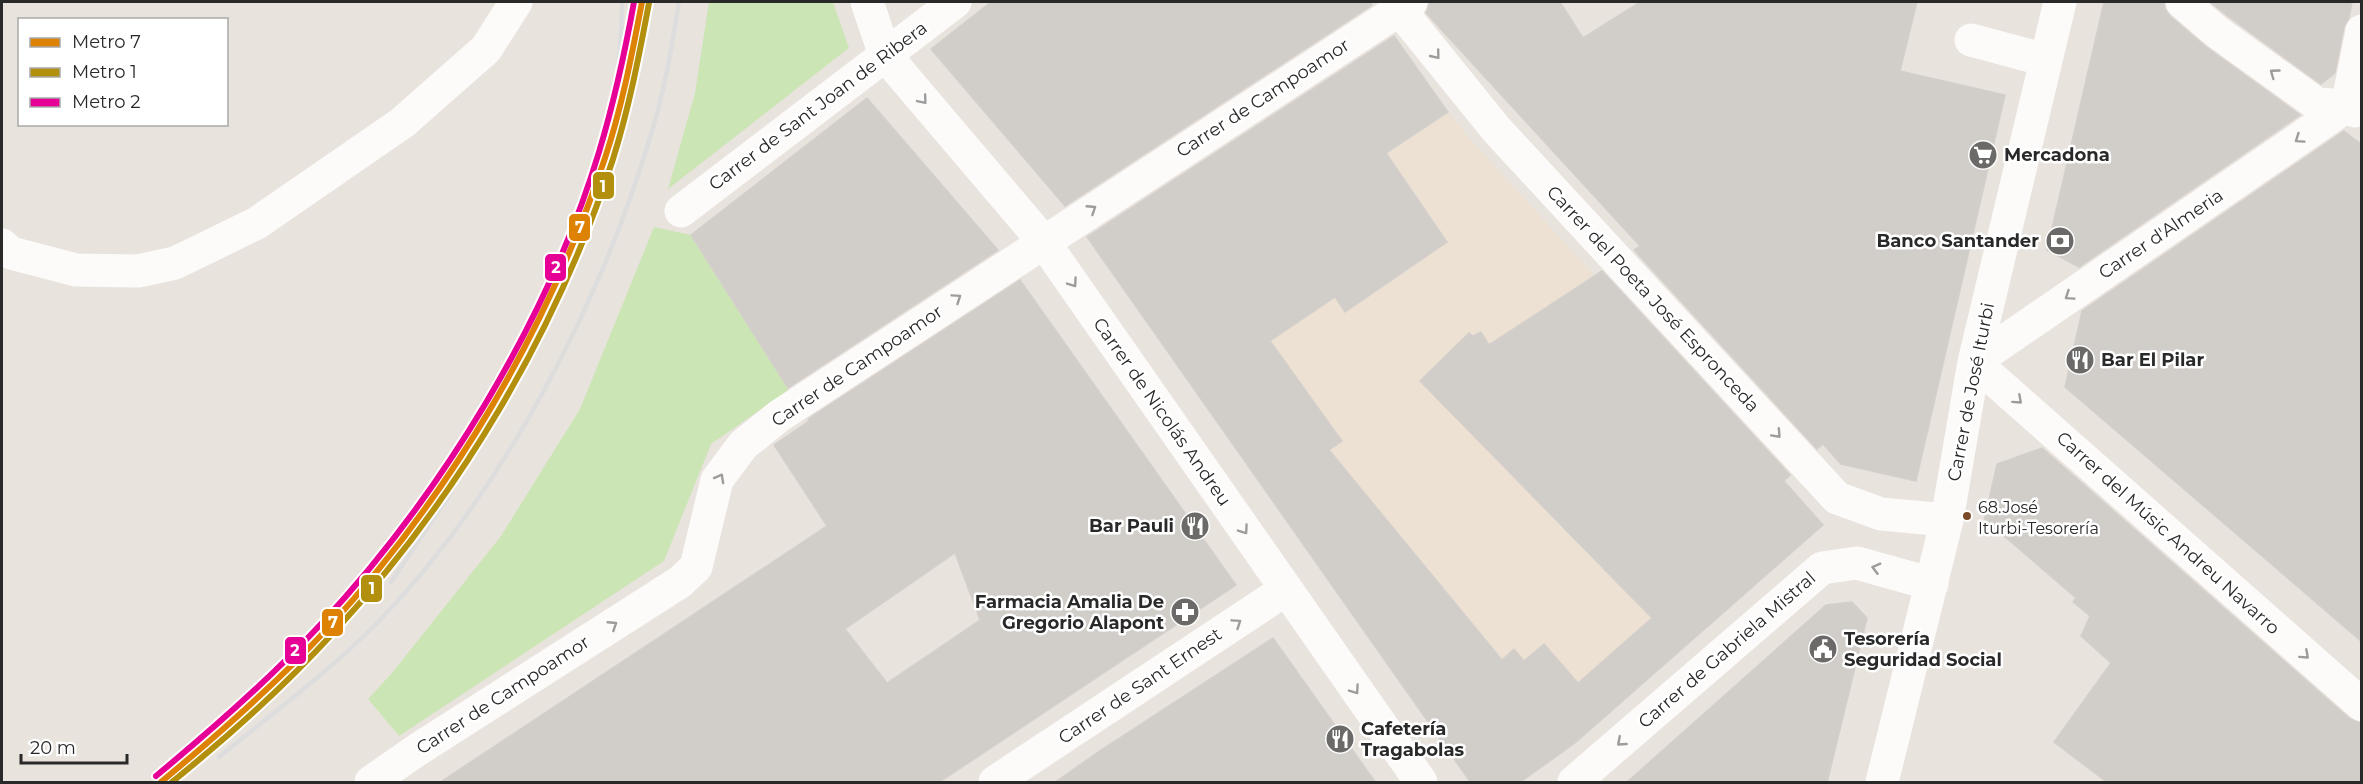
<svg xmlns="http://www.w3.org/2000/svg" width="2363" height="784" viewBox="0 0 2363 784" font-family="Montserrat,sans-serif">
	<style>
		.education { fill: #ece1d2 }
		.green { fill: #cce5b5 }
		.building { fill: #d1cdc9; stroke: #d4cfcb; stroke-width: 1.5; fill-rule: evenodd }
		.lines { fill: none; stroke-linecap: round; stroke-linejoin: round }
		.minor { stroke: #fcfbfa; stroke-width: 33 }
		.rail { stroke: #ddddde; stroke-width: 4.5 }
		.metro-1-casing { stroke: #fff; stroke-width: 10 }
		.metro-2-casing { stroke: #fff; stroke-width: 10 }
		.metro-3-casing { stroke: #fff; stroke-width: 10 }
		.metro-1 { stroke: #de8204; stroke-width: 6 }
		.metro-2 { stroke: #b38f0e; stroke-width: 6 }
		.metro-3 { stroke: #e70095; stroke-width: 6 }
		.oneway { stroke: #9d9c9c }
		.bus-dot { fill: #7a4b2a; stroke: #fff; stroke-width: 2 }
		.labels { text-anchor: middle; stroke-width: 5; stroke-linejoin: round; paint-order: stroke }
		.bus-label { font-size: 16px; fill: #292929; stroke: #fff; text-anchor: start }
		.street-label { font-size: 18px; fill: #292929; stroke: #fff }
		.poi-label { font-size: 18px; font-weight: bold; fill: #292929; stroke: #fff; text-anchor: start }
		.line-badge { stroke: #fff; stroke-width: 2 }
		.badge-label { font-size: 16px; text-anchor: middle; font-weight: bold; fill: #fff }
	</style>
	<rect width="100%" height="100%" fill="#e9e3de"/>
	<path class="education" d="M1448,112l21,26 126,138 -134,86 253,259 -141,123 -244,-294 13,-10 -40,-55 -3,2 -31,-45 -23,-92z"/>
	<path class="green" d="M709,2h124l16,46 -181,141 27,-96z
		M654,227l37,8 98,155 -78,54 -47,117 -265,175 -31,-37 24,-26 109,-137 79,-127z"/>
	<path class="building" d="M991,2h379l2,3 -307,201 -134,-157z
		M1430,2h130l23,36 57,-36h277l-17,69 105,24 -89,386 -75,-17 -18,-20 -6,5 -183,-199 6,-4 -212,-231 -2,-2z
		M2104,2h60l1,7 5,7 35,30 95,69 -221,152 -32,-17z
		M2210,2h142l-3,16 -5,9 -9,46 -14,11 -92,-67z
		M1394,36l54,76 -62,41 61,89 -102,70 -10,-15 -65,44 72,100 -13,9 173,210 12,-11 10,12 20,-17 34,39 74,-65 -232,-237 49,-48 4,3 8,-4 8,13 113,-74 188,204 -6,6 39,44 -248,218 -56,40h-48l-384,-546z
		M867,98l131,152 -210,138 -97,-153z
		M2344,131l17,13v497l-296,-254 17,-76z
		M1020,280l216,305 -298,198h-499l388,-257 -53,-81 35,-24 -1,-2zM955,553l25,67 -93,63 -42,-54z
		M2042,448l308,271 11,4v60h-253l-54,-41 57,-79 -30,-27 9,-20 -17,-14 3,-4 -72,-62 -22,-5 15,-67z
		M1852,602l15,16 -40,165h-201l200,-178z
		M1273,638l103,145h-322l47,-33z"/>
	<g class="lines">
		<path class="minor" d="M867,2l18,53 158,186 378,541
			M2182,2l35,30 100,72 30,2 8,5
			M1399,9l97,120 341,369 44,16 66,6
			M2362,31l-15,75 -373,256 388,343
			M1971,40l75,20
			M681,211l274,-209
			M2,245l9,8 65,17 62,1 37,-8 82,-40 145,-100 84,-74 30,-47
			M371,782l46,-32 263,-168 16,-15 21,-87 26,-35 36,-29 632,-414
			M995,782l290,-192
			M1574,782l248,-214 35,-5 75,21
			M1882,782l65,-262 27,-158 86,-360"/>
		<path class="rail" d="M590,203c19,-67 32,-132 32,-201
			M391,582l57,-85 33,-71 29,-53
			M219,757c54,-44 111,-86 160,-136 124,-128 223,-320 273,-490 13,-42 20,-86 27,-129"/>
		<g class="metro-1-casing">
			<path id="metro-1" d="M161,782c58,-48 115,-98 166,-153 124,-135 220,-297 278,-471 17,-51 27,-104 37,-156"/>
		</g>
		<g class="metro-2-casing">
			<path id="metro-2" d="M172,782c57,-46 112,-95 162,-150 124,-135 222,-298 279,-473 16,-51 26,-103 36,-156"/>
		</g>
		<g class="metro-3-casing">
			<path id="metro-3" d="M156,776c58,-48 114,-97 165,-152 120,-129 227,-303 278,-472 15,-50 26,-100 35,-150"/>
		</g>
		<use href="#metro-1" class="metro-1"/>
		<use href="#metro-2" class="metro-2"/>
		<use href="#metro-3" class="metro-3"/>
	</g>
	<defs><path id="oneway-chevron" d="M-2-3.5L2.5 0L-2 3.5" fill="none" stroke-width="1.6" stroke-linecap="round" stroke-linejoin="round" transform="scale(1.5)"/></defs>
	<g class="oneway">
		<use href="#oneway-chevron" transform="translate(1436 55) rotate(51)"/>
		<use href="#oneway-chevron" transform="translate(2274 73) rotate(-144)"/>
		<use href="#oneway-chevron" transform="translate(923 100) rotate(50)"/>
		<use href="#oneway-chevron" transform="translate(2299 139) rotate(146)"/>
		<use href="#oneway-chevron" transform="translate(1092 209) rotate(-33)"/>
		<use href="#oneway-chevron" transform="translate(1073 283) rotate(55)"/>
		<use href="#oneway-chevron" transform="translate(2069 296) rotate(146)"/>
		<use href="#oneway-chevron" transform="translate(957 298) rotate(-34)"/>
		<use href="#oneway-chevron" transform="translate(2018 400) rotate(42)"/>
		<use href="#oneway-chevron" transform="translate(1777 434) rotate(47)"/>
		<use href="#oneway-chevron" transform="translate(720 478) rotate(-61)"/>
		<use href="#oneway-chevron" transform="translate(1244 530) rotate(55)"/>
		<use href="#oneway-chevron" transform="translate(1876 568) rotate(-165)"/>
		<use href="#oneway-chevron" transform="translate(1237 623) rotate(-34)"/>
		<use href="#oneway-chevron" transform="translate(613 625) rotate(-33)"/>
		<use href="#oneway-chevron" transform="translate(2305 655) rotate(42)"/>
		<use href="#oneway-chevron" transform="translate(1355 690) rotate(55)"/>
		<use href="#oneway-chevron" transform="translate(1621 742) rotate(139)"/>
	</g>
	<defs>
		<g id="supermarket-disc" transform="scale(1.5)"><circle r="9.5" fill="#6c6a68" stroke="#fff"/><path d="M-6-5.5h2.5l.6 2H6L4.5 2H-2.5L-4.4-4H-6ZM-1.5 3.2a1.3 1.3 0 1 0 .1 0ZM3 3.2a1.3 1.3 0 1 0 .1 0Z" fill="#fff"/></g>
		<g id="bank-disc" transform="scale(1.5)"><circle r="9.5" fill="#6c6a68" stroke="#fff"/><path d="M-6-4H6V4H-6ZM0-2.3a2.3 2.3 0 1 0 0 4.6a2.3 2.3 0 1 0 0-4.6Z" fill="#fff"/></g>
		<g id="restaurant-disc" transform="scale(1.5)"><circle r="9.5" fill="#6c6a68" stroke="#fff"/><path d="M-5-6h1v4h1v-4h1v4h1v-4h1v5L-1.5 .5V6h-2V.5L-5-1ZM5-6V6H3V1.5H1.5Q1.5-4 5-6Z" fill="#fff"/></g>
		<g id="pharmacy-disc" transform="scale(1.5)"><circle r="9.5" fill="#6c6a68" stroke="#fff"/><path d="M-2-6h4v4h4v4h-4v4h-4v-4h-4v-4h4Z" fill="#fff"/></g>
		<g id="civic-disc" transform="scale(1.5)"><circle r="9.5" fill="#6c6a68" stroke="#fff"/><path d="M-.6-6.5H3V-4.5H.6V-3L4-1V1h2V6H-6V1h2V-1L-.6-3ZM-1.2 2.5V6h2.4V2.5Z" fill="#fff"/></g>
	</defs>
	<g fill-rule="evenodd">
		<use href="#supermarket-disc" x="1983" y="155"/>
		<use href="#bank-disc" x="2060" y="241"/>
		<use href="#restaurant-disc" x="2080" y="360"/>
		<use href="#restaurant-disc" x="1195" y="526"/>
		<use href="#pharmacy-disc" x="1185" y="612"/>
		<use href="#civic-disc" x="1823" y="649"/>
		<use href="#restaurant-disc" x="1340" y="739"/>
	</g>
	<circle class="bus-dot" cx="1967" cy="516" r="5"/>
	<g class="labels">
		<g class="bus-label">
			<text x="1978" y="513">68.José<tspan x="1978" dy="21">Iturbi-Tesorería</tspan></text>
		</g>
		<g class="street-label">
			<text transform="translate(1263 98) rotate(-33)" y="6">Carrer de Campoamor</text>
			<text transform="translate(818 106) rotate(-37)" y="6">Carrer de Sant Joan de Ribera</text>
			<text transform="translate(2161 234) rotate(-34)" y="6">Carrer d'Almeria</text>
			<text transform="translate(1653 299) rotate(47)" y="6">Carrer del Poeta José Espronceda</text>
			<text transform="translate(857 366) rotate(-34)" y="6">Carrer de Campoamor</text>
			<text transform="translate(1971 392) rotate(-79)" y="6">Carrer de José Iturbi</text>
			<text transform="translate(1162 412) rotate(55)" y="6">Carrer de Nicolás Andreu</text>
			<text transform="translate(2168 533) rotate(42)" y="6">Carrer del Músic Andreu Navarro</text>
			<text transform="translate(1727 650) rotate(-41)" y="6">Carrer de Gabriela Mistral</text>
			<text transform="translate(1140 686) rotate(-34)" y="6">Carrer de Sant Ernest</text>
			<text transform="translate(503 695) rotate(-33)" y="6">Carrer de Campoamor</text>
		</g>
		<g class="poi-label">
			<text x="2004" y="161">Mercadona</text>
			<text x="2039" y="247" text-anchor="end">Banco Santander</text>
			<text x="2101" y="366">Bar El Pilar</text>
			<text x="1174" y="532" text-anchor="end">Bar Pauli</text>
			<text x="1164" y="608" text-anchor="end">Farmacia Amalia De<tspan x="1164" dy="21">Gregorio Alapont</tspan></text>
			<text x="1844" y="645">Tesorería<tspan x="1844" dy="21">Seguridad Social</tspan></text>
			<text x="1361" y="735">Cafetería<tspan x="1361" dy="21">Tragabolas</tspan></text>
		</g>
	</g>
	<g class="line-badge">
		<rect x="592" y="171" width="23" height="29" rx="6" fill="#b38f0e"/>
		<rect x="568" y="213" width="23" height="29" rx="6" fill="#de8204"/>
		<rect x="544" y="253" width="23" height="29" rx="6" fill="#e70095"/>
		<rect x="360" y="574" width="23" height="29" rx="6" fill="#b38f0e"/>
		<rect x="321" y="608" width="23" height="29" rx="6" fill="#de8204"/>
		<rect x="284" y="636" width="23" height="29" rx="6" fill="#e70095"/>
	</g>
	<g class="badge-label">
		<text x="603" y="192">1</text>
		<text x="580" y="233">7</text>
		<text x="556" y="273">2</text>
		<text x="372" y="594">1</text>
		<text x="333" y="628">7</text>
		<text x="295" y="656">2</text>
	</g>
	<rect width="2363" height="784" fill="none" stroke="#292929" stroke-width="6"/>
	<rect x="18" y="18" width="210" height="108" fill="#ffffff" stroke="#a9a9a9" stroke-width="1.5"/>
	<rect x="30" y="38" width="30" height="9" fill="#de8204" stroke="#a9a9a9" stroke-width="1.5"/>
	<text x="72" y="48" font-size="18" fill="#292929">Metro 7</text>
	<rect x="30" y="68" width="30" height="9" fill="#b38f0e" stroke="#a9a9a9" stroke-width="1.5"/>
	<text x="72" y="78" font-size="18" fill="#292929">Metro 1</text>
	<rect x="30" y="98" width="30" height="9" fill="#e70095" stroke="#a9a9a9" stroke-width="1.5"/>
	<text x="72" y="108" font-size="18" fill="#292929">Metro 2</text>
	<path d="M21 754v9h106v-9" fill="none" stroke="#292929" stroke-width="3"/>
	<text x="30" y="754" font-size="18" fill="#292929" stroke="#ffffff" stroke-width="4.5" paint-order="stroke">20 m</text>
</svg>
